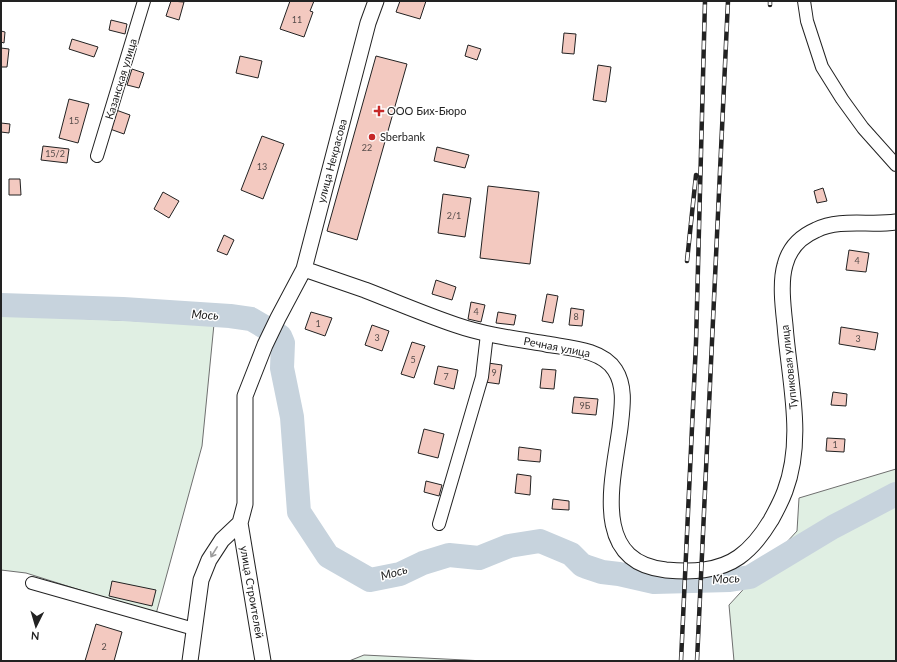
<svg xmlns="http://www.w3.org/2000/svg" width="897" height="662" viewBox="0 0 897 662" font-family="Lato,sans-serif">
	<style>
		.green { fill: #e0efe3; stroke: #6f6f6f }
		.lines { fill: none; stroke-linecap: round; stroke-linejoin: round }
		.river { stroke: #c7d3dd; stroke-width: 24 }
		.building { fill: #f3c9c0; stroke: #222 }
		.minor-casing { stroke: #222; stroke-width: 14 }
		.tertiary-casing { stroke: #222; stroke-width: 17 }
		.minor { stroke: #fff; stroke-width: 12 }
		.tertiary { stroke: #fff; stroke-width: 15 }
		.rail-casing { stroke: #222; stroke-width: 4.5 }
		.rail { stroke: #fff; stroke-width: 3; stroke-dasharray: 9; stroke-linecap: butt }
		.oneway { stroke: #9c9c9c }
		.poi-dot { fill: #c62828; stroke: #fff; stroke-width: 1.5 }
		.labels { text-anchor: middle; stroke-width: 3; stroke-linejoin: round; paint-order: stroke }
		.number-label { font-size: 9px; fill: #564c4a }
		.street-label { font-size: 11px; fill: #222; stroke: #fff }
		.poi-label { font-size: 11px; fill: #222; stroke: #fff; text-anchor: start }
		.water-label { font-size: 12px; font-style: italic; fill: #222; stroke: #fff }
	</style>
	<rect width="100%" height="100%" fill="#fff"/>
	<path class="green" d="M1,315l213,9 -12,122 -46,168 -130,-41 -25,-3z
		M896,469v192h-162l-5,-56 68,-74 2,-33z
		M364,655l121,6h-136z"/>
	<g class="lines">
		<path class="river" d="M1,305l122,4 107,7 21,3 29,17 3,7 -1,25 10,49 7,95 29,44 42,24 30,-6 23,-11 26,-8 30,3 30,-12 31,-5 31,13 11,11 5,2 15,5 17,2 35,8 76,-2 20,-3 83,-50 63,-33"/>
	</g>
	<path class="building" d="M171,1l13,1 -5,18 -13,-4z
		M290,1h24l-4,10 3,1 -9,25 -24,-8z
		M400,1h26l-6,18 -24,-7z
		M111,20l16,4 -2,10 -16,-4z
		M1,31l4,1 -1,11 -3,-1z
		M564,33l12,1 -2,20 -12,-1z
		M72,39l26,8 -4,10 -25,-8z
		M468,45l13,4 -4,11 -12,-4z
		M1,48l8,1 -2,18h-6z
		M240,56l22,5 -4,17 -22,-5z
		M376,56l31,8 -50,176 -30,-9z
		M598,65l13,2 -5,35 -13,-2z
		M132,69l12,4 -5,15 -12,-3z
		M69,99l20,5 -11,39 -19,-5z
		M116,110l14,5 -6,19 -14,-5z
		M1,123l9,1 -1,9 -8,-1z
		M262,136l22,8 -21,55 -22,-9z
		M43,146l26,3 -2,14 -26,-3z
		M437,147l32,8 -4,13 -31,-7z
		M9,179h11l1,16h-12z
		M488,186l51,6 -9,72 -50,-6z
		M823,188l4,13 -10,2 -3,-12z
		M163,192l16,9 -10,17 -15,-9z
		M443,194l28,4 -6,39 -27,-4z
		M224,235l10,5 -7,15 -10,-4z
		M849,250l20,3 -3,19 -20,-2z
		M436,280l20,7 -4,13 -20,-6z
		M547,294l11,2 -5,27 -11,-2z
		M471,302l14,3 -4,17 -13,-3z
		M571,308l13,2 -2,16 -13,-1z
		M311,312l21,6 -7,18 -20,-7z
		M498,312l18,3 -2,10 -18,-2z
		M372,325l17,6 -7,20 -17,-6z
		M841,327l37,6 -3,17 -36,-6z
		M412,342l13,4 -11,32 -13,-4z
		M488,363l14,2 -3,19 -14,-2z
		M438,366l20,4 -4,19 -20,-5z
		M542,369l14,1 -2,19 -14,-1z
		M833,392l14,2 -1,12 -15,-1z
		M574,397l24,2 -2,16 -24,-2z
		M424,429l20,5 -6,24 -20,-5z
		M827,438l18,1 -1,13 -18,-1z
		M519,447l22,3 -1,12 -22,-2z
		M517,474l14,2 -1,19 -15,-2z
		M426,481l16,4 -3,11 -15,-4z
		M553,499l16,2v9l-17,-1z
		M112,581l44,9 -4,16 -43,-10z
		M96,624l26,8 -8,29h-29z"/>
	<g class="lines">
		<g class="minor-casing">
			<path id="minor" d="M804,1l3,20 15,46 20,32 21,29 33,37
				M97,156l47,-155
				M439,524l43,-147 5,-43
				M32,583l162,46"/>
		</g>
		<g class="tertiary-casing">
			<path id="tertiary" d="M304,269c20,7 41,14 61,21 31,12 61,25 91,35 29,10 60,14 90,19 22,4 56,5 69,26 11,17 7,39 5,58 -7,52 -30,134 46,142 25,2 52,2 73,-13 14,-10 23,-22 32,-37 5,-9 10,-18 14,-29 20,-53 4,-111 0,-166 -2,-18 -5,-43 0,-60 4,-16 15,-28 31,-35 24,-12 54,-4 80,-8
				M190,661l11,-81 8,-20 13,-20 18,-17
				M263,661l-23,-138 5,-19v-108l20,-51 13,-27 26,-49 64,-246 8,-22"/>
		</g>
		<use href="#minor" class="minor"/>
		<use href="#tertiary" class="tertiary"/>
		<g class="rail-casing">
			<path id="rail" d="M770,5v-4
				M687,261l9,-86
				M681,661l15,-318 9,-342
				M697,661l31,-660"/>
		</g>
		<use href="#rail" class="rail"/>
	</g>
	<defs><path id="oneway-shaft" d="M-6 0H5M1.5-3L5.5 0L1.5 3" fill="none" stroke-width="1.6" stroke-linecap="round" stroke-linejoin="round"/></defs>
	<use class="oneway" href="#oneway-shaft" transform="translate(214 552) rotate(122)"/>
	<g class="poi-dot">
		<path d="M377 105h4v4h4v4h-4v4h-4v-4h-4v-4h4z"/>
		<circle cx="372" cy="137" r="4"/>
	</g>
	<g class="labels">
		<g class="number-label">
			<text x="297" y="23">11</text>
			<text x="74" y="124">15</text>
			<text x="367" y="151">22</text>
			<text x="55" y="157">15/2</text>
			<text x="262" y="170">13</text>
			<text x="454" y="219">2/1</text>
			<text x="857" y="264">4</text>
			<text x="476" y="315">4</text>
			<text x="576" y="320">8</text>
			<text x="318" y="327">1</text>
			<text x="377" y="341">3</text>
			<text x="858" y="342">3</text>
			<text x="413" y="363">5</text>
			<text x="494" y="376">9</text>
			<text x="446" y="380">7</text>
			<text x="585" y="409">9Б</text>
			<text x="835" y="448">1</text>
			<text x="104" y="650">2</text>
		</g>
		<g class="street-label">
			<text transform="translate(121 79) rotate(-73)" y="4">Казанская улица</text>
			<text transform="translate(332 161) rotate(-75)" y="4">улица Некрасова</text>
			<text transform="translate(557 347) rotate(11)" y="4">Речная улица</text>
			<text transform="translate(789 367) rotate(-96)" y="4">Тупиковая улица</text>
			<text transform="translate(252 592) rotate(80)" y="4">улица Строителей</text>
		</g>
		<g class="poi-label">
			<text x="387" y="115">ООО Бих-Бюро</text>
			<text x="380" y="141">Sberbank</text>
		</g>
		<g class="water-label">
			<text transform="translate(205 315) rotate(3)" y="4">Мось</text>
			<text transform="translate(394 573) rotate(-16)" y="4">Мось</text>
			<text transform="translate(726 579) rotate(-3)" y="4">Мось</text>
		</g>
	</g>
	<rect width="897" height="662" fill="none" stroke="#222222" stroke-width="4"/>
	<g transform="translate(36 626) rotate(185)" stroke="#ffffff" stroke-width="3" paint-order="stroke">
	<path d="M0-3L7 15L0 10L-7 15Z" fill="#222222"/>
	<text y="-6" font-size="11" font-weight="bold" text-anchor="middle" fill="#222222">N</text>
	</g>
</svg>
